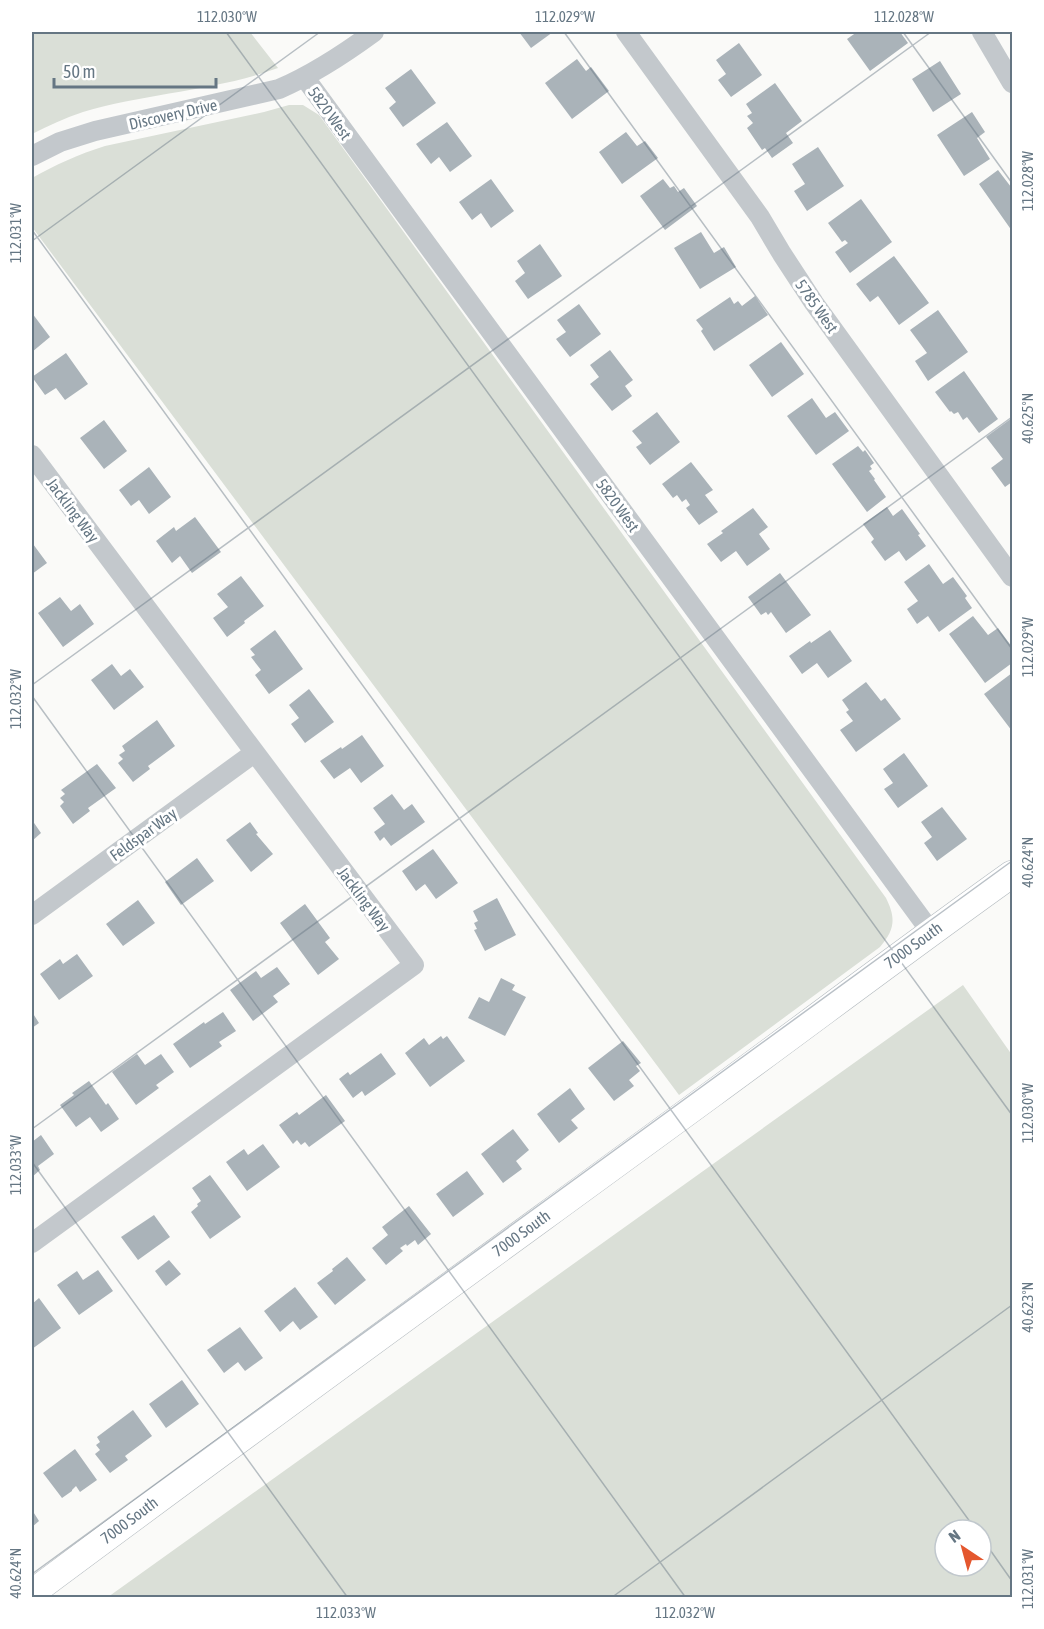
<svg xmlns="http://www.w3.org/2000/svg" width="1044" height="1629" viewBox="0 0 1044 1629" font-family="'Asap Condensed',sans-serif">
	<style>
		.green { fill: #dadfd7; fill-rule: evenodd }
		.building { fill: #aab3b9 }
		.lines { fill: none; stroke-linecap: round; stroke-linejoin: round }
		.secondary-casing { stroke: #b3babf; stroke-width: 28 }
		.street { stroke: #c3c8cc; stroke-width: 20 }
		.secondary { stroke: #fff; stroke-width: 27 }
		.ticks { fill: none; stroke: #657683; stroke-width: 1.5; stroke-opacity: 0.45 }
		.labels { text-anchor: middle; stroke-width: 6; stroke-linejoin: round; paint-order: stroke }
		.street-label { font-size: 16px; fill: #657683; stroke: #fff }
		.neatline { fill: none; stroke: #657683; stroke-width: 2 }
		.ticks-label { font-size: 15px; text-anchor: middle; fill: #657683 }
	</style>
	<rect width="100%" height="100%" fill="#fafaf8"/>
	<path class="green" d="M32,32h218l28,36c-63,23 -132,25 -195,44 -18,6 -35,14 -51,22z
		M289,105h14l16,10 567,783c10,20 9,32 -6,49l-201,148 -647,-868v-49c23,-13 47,-24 73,-32l159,-34z
		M963,985l49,70v542h-904zM945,1530h36v36h-36z"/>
	<path class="building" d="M519,32h34l-22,16z
		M857,32h43l8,11 -38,28 -23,-32z
		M739,43l23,32 -31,22 -13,-17 8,-6 -10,-14z
		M577,59l9,12 5,-4 18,24 -37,28 -27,-36z
		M940,61l21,33 -28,18 -21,-33z
		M411,69l25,34 -33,24 -14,-19 7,-6 -11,-14z
		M775,83l27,38 -16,12 7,10 -21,15 -7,-10 -3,2 -15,-22 6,-5 -6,-7 5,-3 -6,-9z
		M972,112l13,20 -8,6 13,21 -26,17 -27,-41z
		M447,122l25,34 -22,16 -11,-15 -8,7 -15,-20z
		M626,132l11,14 8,-5 13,17 -36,26 -23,-32z
		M818,147l26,39 -37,25 -13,-20 11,-7 -13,-20z
		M998,170l13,17 1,-1v45l-33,-47z
		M491,179l23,32 -23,17 -10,-15 -9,7 -13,-18z
		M663,179l7,9 4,-2 4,6 6,-4 13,18 -32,24 -25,-34z
		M861,199l31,43 -42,31 -15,-21 13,-9 -3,-3 -3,2 -14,-19z
		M701,232l13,21 10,-6 12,20 -36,22 -26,-41z
		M540,244l22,32 -34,23 -13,-18 10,-8 -8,-12z
		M894,256l35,47 -30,22 -21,-29 -8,6 -14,-18z
		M755,296l13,19 -54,36 -13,-20 2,-2 -7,-9 34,-23 4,7 4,-3 4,5z
		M579,304l22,30 -31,23 -14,-18 10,-7 -9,-12z
		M938,310l30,42 -40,29 -13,-20 12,-8 -17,-23z
		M32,313l18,24 -18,15z
		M781,342l23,32 -32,23 -23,-32z
		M610,350l23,30 -8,6 7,10 -20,15 -22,-27 9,-7 -9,-12z
		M66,353l22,31 -23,16 -9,-12 -11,7 -13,-18z
		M964,371l34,48 -19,14 -12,-16 -4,3 -5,-8 -4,2 -3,-3 -1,1 -15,-20z
		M812,398l14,20 9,-6 14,19 -33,24 -29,-39z
		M657,412l23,30 -30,23 -14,-18 6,-4 -10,-12z
		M1012,418v64l-7,5 -14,-19 12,-9 -17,-22z
		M104,420l23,31 -23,18 -24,-31z
		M858,446l5,6 2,-2 9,13 -4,3 2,3 -3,2 6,8 -1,1 12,17 -19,15 -35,-48z
		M691,462l22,28 -8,5 13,17 -19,13 -13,-17 4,-3 -4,-6 -4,3 -5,-7 -4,3 -11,-14z
		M149,467l22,30 -22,17 -10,-14 -8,6 -12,-16z
		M887,507l6,9 9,-7 18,25 -2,1 8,11 -20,15 -7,-10 -14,10 -14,-19 3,-3 -11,-15z
		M753,508l15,19 -9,7 11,15 -23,17 -11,-15 -15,11 -14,-18 16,-11 -2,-2z
		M195,517l26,35 -29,21 -12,-17 -8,7 -16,-22 18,-14 2,4z
		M33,544l14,19 -15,11v-28z
		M929,564l14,20 10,-7 14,19 -2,2 7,10 -33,24 -11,-16 -11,8 -10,-15 11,-8 -14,-19z
		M780,573l31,42 -25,18 -15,-21 -3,3 -2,-3 -5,3 -13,-18z
		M241,576l23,30 -20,15 1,2 -18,14 -14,-19 15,-11 -11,-13z
		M60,597l11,14 9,-7 14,20 -31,23 -25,-34z
		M973,616l15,19 10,-7 14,19 -2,1 2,3v12l-27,20 -36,-49z
		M275,630l28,39 -34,25 -14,-19 6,-5 -10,-13 4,-2 -5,-6z
		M830,630l22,31 -24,17 -11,-15 -15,11 -13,-18 21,-15 1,2z
		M112,664l9,12 9,-7 14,18 -30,23 -23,-30z
		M1012,673v58l-28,-37z
		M866,682l15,19 4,-3 16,21 -45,33 -16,-22 13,-9 -7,-9 3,-2 -7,-10z
		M309,689l25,33 -29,21 -14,-19 8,-6 -10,-13z
		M157,720l18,26 -27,20 2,3 -17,13 -15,-19 5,-4 -4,-4 6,-4 -3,-5z
		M362,735l22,31 -23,17 -11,-15 -16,11 -14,-18 21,-14 1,2z
		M904,753l24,33 -30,22 -14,-19 9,-6 -10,-14z
		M97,764l19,24 -28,20 2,3 -17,13 -13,-18 4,-4 -4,-4 5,-4 -4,-4z
		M392,794l12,16 8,-6 13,18 -34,24 -7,-9 -4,4 -6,-9 11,-8 -12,-16z
		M942,807l25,32 -30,22 -13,-18 8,-6 -11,-15z
		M32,820l9,13 -9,8z
		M250,822l8,11 -2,1 17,20 -22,18 -25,-32z
		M433,849l25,34 -22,16 -11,-15 -9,7 -14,-20z
		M197,858l17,23 -33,24 -16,-23z
		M497,898l19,37 -31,16 -11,-21 3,-1 -3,-6 4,-2 -5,-10z
		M138,900l17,23 -32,23 -17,-22z
		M305,904l25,34 -5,4 14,17 -21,16 -38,-52z
		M77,954l16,22 -34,24 -19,-26 20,-15 3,5z
		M277,967l13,17 -17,12 5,6 -25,19 -23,-31 26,-19 5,7z
		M501,978l14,7 -3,5 14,7 -21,39 -37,-18 11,-21 10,5z
		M32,1012l7,11 -7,5z
		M223,1012l13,19 -17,11 3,4 -32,22 -17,-24 31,-22 1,2z
		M441,1036l2,3 4,-3 18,25 -35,26 -25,-34 19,-15 5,7z
		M623,1041l18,22 -5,3 4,5 -11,9 5,6 -20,15 -26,-33z
		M381,1053l15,21 -31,22 -3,-5 -9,7 -14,-19 9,-7 2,3z
		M137,1054l8,11 16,-11 13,18 -18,13 3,3 -23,17 -24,-33z
		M89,1081l17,24 2,-2 11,16 -18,13 -11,-15 -14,10 -16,-22 14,-10 -2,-2z
		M570,1088l15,21 -14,11 7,8 -19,15 -22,-29z
		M326,1095l19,26 -36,26 -4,-5 -4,3 -4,-5 -4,4 -14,-19 18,-13 2,3z
		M513,1129l16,21 -13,11 6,8 -19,14 -22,-29z
		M41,1135l13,19 -16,12 2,4 -8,7v-35z
		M263,1144l17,23 -33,24 -21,-29 18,-13 4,6z
		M467,1171l17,23 -31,23 -17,-23z
		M210,1175l31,42 -31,22 -19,-27 7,-6 -1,-2 4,-3 -9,-13z
		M409,1206l22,28 -13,11 -3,-5 -8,6 -1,-2 -6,4 3,3 -17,14 -14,-17 16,-13 -6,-8z
		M154,1215l16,22 -32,23 -17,-23z
		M347,1257l19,23 -31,25 -18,-22 16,-12 -1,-2z
		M169,1260l12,14 -15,12 -11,-15z
		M98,1270l15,21 -34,24 -22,-30 20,-14 6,9z
		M295,1287l23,30 -18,13 -7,-9 -13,11 -16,-21z
		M39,1298l22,30 -29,21v-45z
		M240,1327l23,31 -18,13 -7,-9 -14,11 -17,-23z
		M182,1380l17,24 -33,24 -17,-24z
		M133,1410l19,26 -27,20 3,4 -18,13 -15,-19 5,-4 -4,-5 4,-3 -3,-5z
		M75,1449l22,31 -17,12 -4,-6 -4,4v1l-10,7 -19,-25z
		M32,1510l7,11 -7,6z"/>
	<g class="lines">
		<g class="secondary-casing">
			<path id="secondary" d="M32,1593c225,-168 453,-333 680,-499 100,-73 199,-148 300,-220"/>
		</g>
		<path class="street" d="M626,32l134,185 22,37 32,49 198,274
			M982,32l30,51
			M305,78l626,854
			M32,156l28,-14 35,-11 184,-42c35,-15 65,-35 95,-57
			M32,455l382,510 -382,278
			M32,915l222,-162"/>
		<use href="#secondary" class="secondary"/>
	</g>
	<path class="ticks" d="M226,32l786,1083M564,32l448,617M903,32l109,151M32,230l944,1300M32,241l288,-209M32,685l899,-653M32,696l654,902M32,1129l980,-712M32,1162l316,436M981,1537l31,44M32,1574l980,-713M611,1598l401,-293"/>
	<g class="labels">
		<g class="street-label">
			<text transform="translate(330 113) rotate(54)" y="6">5820 West</text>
			<text transform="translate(173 114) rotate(-13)" y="6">Discovery Drive</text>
			<text transform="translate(817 306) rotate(55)" y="6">5785 West</text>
			<text transform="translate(618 505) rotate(54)" y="6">5820 West</text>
			<text transform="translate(73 510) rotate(53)" y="6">Jackling Way</text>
			<text transform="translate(143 834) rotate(-36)" y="6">Feldspar Way</text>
			<text transform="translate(364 899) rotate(53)" y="6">Jackling Way</text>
			<text transform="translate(913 945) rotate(-36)" y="6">7000 South</text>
			<text transform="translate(521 1233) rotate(-36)" y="6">7000 South</text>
			<text transform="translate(129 1520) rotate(-37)" y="6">7000 South</text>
		</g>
	</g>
	<rect width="1044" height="1629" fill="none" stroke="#ffffff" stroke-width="66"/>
	<g transform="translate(963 1548) rotate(324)"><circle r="28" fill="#ffffff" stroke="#c1c8cd" stroke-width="1.5"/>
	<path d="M0-4.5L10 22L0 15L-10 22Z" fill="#e4572e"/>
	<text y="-9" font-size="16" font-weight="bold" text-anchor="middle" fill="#657683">N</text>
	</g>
	<path d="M54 78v9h162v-9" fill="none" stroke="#657683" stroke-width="3"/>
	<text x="63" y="78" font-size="18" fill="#657683" stroke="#ffffff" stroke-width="4.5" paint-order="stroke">50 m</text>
	<rect x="33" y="33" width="978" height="1563" class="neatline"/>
	<g class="ticks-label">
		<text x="227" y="22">112.030°W</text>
		<text x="565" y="22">112.029°W</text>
		<text x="904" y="22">112.028°W</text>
		<text transform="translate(1028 181) rotate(-90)" y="5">112.028°W</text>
		<text transform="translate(16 233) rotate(-90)" y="5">112.031°W</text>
		<text transform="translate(1028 418) rotate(-90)" y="5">40.625°N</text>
		<text transform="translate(1028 647) rotate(-90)" y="5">112.029°W</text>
		<text transform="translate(16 699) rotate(-90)" y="5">112.032°W</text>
		<text transform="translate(1028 862) rotate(-90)" y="5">40.624°N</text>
		<text transform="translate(1028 1113) rotate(-90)" y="5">112.030°W</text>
		<text transform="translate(16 1165) rotate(-90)" y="5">112.033°W</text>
		<text transform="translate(1028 1307) rotate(-90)" y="5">40.623°N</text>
		<text transform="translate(16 1573) rotate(-90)" y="5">40.624°N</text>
		<text transform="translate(1028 1579) rotate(-90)" y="5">112.031°W</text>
		<text x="346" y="1618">112.033°W</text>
		<text x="685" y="1618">112.032°W</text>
	</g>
</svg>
